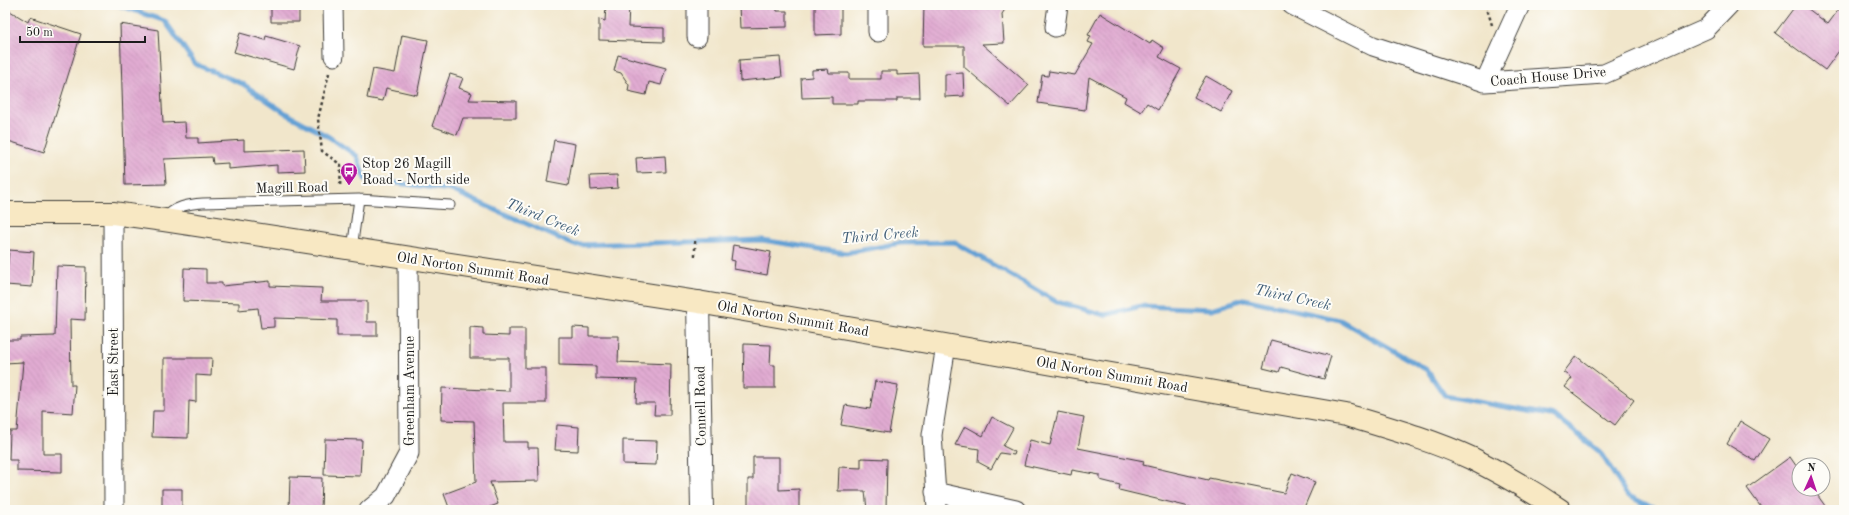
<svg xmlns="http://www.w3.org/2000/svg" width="1849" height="515" viewBox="0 0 1849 515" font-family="'Old Standard TT',serif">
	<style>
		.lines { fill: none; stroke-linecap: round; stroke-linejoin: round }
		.stream { stroke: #63a0d4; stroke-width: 5 }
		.building { fill: url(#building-back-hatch) }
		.service-casing { stroke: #3c3a36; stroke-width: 11 }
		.minor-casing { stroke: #3c3a36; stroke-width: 21 }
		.tertiary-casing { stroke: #3c3a36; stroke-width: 24 }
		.secondary-casing { stroke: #3c3a36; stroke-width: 24 }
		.path { stroke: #3c3a36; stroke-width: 2.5; stroke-dasharray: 3 3; stroke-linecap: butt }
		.service { stroke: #fff; stroke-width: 9 }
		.minor { stroke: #fff; stroke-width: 19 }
		.tertiary { stroke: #fff; stroke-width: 22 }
		.secondary { stroke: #f8e8c3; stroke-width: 22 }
		.labels { text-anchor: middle; stroke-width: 4; stroke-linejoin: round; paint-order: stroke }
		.street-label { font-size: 14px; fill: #1c1c1c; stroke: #fdfcf7 }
		.poi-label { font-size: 14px; fill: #1c1c1c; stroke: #fdfcf7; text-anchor: start }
		.water-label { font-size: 15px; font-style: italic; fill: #405e78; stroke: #fdfcf7 }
	</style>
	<defs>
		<pattern id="building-back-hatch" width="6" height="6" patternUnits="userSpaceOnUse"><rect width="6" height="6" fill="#e1abd2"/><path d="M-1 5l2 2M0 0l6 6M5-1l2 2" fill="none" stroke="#c093b4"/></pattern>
	</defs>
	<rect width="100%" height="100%" fill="#fdfcf7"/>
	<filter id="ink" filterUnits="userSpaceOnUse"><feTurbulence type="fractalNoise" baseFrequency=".025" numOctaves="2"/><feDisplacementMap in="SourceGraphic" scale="8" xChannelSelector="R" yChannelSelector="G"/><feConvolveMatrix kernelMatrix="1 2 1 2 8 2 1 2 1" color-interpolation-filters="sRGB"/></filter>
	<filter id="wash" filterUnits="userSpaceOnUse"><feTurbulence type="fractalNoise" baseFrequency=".012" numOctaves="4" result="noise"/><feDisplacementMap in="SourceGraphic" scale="16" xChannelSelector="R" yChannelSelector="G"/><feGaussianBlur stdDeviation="0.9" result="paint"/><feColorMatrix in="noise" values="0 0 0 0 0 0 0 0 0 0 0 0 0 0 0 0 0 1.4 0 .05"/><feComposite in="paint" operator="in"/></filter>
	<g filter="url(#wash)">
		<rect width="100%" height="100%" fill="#f1e6cb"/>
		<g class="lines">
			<path class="stream" d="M118,5l47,16 30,43 48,20 44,30 42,23 28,19 8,23 86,11 123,55 188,-5 84,13 54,-10 54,-1 103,60 48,13 36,-9 71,3 32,-10 96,21 87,50 18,26 110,20 45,36 27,43 30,15"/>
		</g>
		<g id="blocks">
			<path class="building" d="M271,5h28v17h-28z
				M606,5h23l-1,22 36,1v14l-65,-2v-21l6,2z
				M739,5h37l1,6h10v16l-47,1z
				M815,5h26v29l-26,1z
				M924,5h84l-6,9 2,29 -22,1 47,41 -19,21 -46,-39v-21h-41z
				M1796,5h7l25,19 14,-19h2v39l-19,26 -50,-37z
				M5,8l23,14 2,-5 51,17 -37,118 -39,-12z
				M1100,13l50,31 2,-4 12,8 -5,9 22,12 -23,41 -11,-7 -6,9 -17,-10 2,-5 -37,-20 -4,33 -47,-7 4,-28 6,1 1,-5 26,4 18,-31 -5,-2 3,-6 -3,-1z
				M120,24l38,6 5,93 22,-1 1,16h12v5l46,-3v11l60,-2 1,22 -28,1v-7l-49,4v-6l-15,1 -1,-7 -48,2 2,25 -41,1z
				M240,33l25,7 1,-4 34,10 -6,23 -60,-17z
				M402,35l26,5 -11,55 -31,-7 -3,13 -16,-3 6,-29 22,4z
				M618,55l48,13 -5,17 -12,-3 -3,13 -18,-4 1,-6 -8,-12 -7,-2z
				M780,57l2,20 -42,4 -1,-21z
				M828,69l1,4h20v6h32v-8h16v4l22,-1 1,24h-23v3h-39v3h-26v-7l-30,1 -1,-20 11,-1v-7z
				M963,73l1,23 -19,1v-23z
				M450,74l13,4 -4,10 13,5 -3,7 47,1v17h-53l-6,17 -25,-9z
				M1206,76l26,15 -11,21 -27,-15z
				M554,140l21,4 -7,42 -21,-4z
				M665,156l1,16 -29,1 -1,-15z
				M617,175l1,13 -27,2 -1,-14z
				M733,245l38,7 -4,23 -33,-6 1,-8 -4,-1z
				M9,250l25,2 -2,35 -26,-2z
				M57,266l29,1 -1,53 -15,-1 1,66h4l-2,28 -30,-2v43h19v18l-45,-1v-11h-8l1,-29h7l6,-69 -18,1v-23h15v-3l35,-1z
				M184,268l22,1v14h16v3l48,-5v5l52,2 -1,13h46v21h10v14h-40v-16l-63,-2v9l-13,1 -3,-20 -19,2v-7l-56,-2z
				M470,327l13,1v7l26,1v-7h16v39h21v35h-43l1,39h24v6h10l1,33 -49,1 8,22 -16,6h-32l-6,-16 32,-12 -2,-61 -33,-1 1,-32 67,3v-33h-39z
				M573,327l16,1v8h30l-1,26 53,2 -1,51h-16l1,-12h-19l1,-23 -41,-1v-13l-37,-1v-28h14z
				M1271,340l60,16 -7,23 -43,-12 -2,5 -16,-4z
				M744,344l27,1 -1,20h5v23h-32z
				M1576,356l58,44 -19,25 -50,-38 7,-9 -8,-6z
				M164,358h48l-1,18 -15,-1v27l-7,-1 -1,37 -36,-1 1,-26h11z
				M875,381l23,4 -9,48 -48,-8 4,-20 25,4z
				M1058,412l26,5 -6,31 66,13 -1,4 65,15 1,-2 75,15 8,-20 23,9 -12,28h-101l-83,-20 1,-5 -20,-5v-5l-28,-5 -1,5 -47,-10 6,-25 20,5z
				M992,417l21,11 -10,18 12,6 -1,3 -14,-2 -9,16 -13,-7 1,-13 -24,-4 10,-19 18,10z
				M1740,421l29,18 -14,22 -28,-17z
				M557,425l22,2 -1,24 -23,-1z
				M325,439l37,1 -2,36 -36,-1z
				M623,440l34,1 -1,24 -33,-1z
				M753,457h26v33l20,-1v21h-51v-31h5z
				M1790,457l9,13v19h14l15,21h-65l-16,-22z
				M861,458l26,1 -1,51h-19l-2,-19h-27l1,-24 22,1z
				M290,477l32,1 -1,32h-32z
				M162,489h20v21h-20z"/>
		</g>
	</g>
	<g filter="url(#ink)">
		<use href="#blocks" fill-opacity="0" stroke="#3c3a36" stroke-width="1"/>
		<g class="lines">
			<g class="service-casing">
				<path id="service" d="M164,219c10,-13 25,-15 39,-16l156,-4 91,6
					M352,249l7,-50"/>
			</g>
			<g class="minor-casing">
				<path id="minor" d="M333,5l1,51
					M697,5v32
					M1292,5l81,41 112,36 119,-8 102,-45 23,-24
					M1055,27l3,-22
					M878,32v-27
					M1485,82l35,-77
					M113,213l1,297
					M935,492l81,18
					M369,510l17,-14 23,-43 -1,-195
					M937,510l-5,-75 14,-90"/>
			</g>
			<g class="tertiary-casing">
				<path id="tertiary" d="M698,302l4,208"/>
			</g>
			<g class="secondary-casing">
				<path id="secondary" d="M5,213h108l51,7 534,82 648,113c43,13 86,25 127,44 30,15 59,32 87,51"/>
			</g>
			<path class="path" d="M1486,5l6,20
				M329,73l-11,46 4,32 19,14 -1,22
				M695,256v-18"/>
			<use href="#service" class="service"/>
			<use href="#minor" class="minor"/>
			<use href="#tertiary" class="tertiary"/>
			<use href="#secondary" class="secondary"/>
		</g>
	</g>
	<defs>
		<g id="bus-pin" transform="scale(0.9)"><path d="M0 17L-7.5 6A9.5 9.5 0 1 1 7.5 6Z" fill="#b5179e" stroke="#fdfcf7"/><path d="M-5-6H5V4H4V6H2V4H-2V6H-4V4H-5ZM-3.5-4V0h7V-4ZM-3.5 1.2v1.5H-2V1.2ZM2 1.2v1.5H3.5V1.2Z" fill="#fff"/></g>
	</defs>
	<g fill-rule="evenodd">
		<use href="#bus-pin" x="349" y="171"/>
	</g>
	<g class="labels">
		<g class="street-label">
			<text transform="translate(1548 76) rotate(-5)" y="5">Coach House Drive</text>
			<text transform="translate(292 187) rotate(-1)" y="5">Magill Road</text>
			<text transform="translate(473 268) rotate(9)" y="5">Old Norton Summit Road</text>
			<text transform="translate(793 318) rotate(10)" y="5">Old Norton Summit Road</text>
			<text transform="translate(113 362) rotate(-90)" y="5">East Street</text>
			<text transform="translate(1112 374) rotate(10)" y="5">Old Norton Summit Road</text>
			<text transform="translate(409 391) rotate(-90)" y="5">Greenham Avenue</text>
			<text transform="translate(700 406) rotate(-91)" y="5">Connell Road</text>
		</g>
		<g class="poi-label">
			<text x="362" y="168">Stop 26 Magill<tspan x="362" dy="16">Road - North side</tspan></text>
		</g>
		<g class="water-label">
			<text transform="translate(543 217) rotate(22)" y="5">Third Creek</text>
			<text transform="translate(880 235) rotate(-5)" y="5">Third Creek</text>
			<text transform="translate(1293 297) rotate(12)" y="5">Third Creek</text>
		</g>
	</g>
	<rect width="1849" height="515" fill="none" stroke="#fdfcf7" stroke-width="20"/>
	<g transform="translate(1811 477) rotate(3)"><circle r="19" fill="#fdfcf7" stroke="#a3a29f"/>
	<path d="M0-3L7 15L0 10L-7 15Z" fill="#b5179e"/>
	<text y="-6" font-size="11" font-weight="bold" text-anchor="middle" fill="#1c1c1c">N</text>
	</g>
	<path d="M20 36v6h125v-6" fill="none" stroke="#1c1c1c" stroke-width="2"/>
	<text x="26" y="36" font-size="12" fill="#1c1c1c" stroke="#fdfcf7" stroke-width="3" paint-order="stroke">50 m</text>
</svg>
